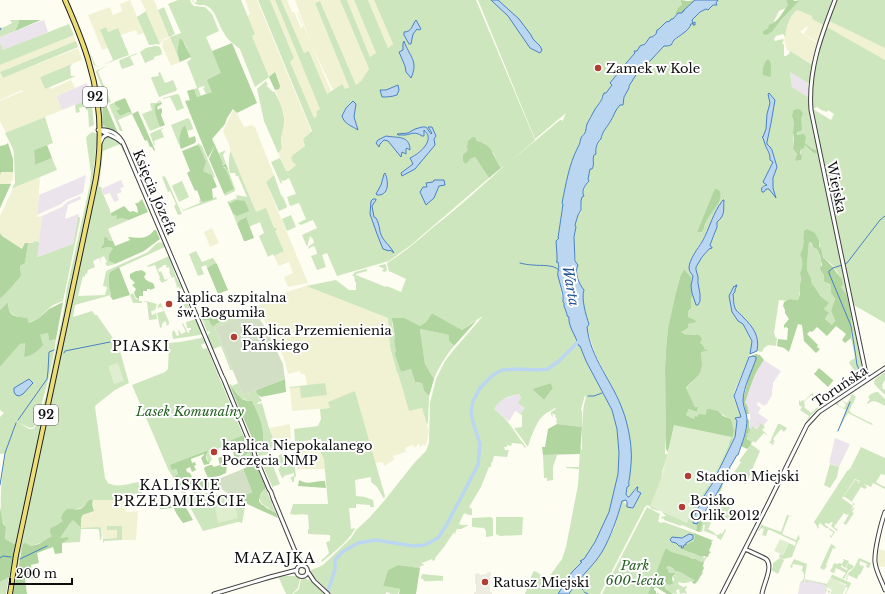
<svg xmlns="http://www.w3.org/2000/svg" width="885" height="594" viewBox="0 0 885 594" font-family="'Libre Baskerville',serif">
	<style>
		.industrial { fill: #ece4ec }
		.farmland { fill: #f1f2d4 }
		.green { fill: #cee6be; fill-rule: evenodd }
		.forest { fill: #b0d59f; fill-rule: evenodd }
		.cemetery { fill: #d3dfc4 }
		.pitch { fill: #dfeecf }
		.plaza { fill: #eeece0 }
		.water { fill: #bbd6f1; stroke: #4982c1 }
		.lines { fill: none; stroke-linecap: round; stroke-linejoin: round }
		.stream { stroke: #4982c1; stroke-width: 1 }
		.river { stroke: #bbd6f1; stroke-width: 3.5 }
		.tertiary-casing { stroke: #424242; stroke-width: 5 }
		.primary-casing { stroke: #202020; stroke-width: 6 }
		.tertiary { stroke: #fff; stroke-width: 3 }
		.primary { stroke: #ecde74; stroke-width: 4 }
		.poi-dot { fill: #b23d33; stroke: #fff; stroke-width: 1.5 }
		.labels { text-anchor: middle; stroke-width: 4; stroke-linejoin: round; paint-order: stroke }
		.shield { fill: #fff; stroke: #575757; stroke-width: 1 }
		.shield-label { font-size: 12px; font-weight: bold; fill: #0f0f0f }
		.poi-label { font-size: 13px; fill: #0f0f0f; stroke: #fff; text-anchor: start }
		.street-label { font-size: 13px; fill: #0f0f0f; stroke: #fff }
		.park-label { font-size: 13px; font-style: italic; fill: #296125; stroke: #fff }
		.water-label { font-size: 14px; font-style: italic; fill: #235596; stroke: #fff }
		.neighbourhood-label { font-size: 14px; letter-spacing: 1px; fill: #0f0f0f; stroke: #fff }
	</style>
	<rect width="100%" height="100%" fill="#fefdf2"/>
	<path class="industrial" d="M44,20l4,12 -45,19 -3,-8v-6l41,-16z
		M790,71l18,12v15l-16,-11z
		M87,83l3,16 -28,11 -6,-14z
		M86,175l-3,18 -17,7 -5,4 -24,11 2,-20z
		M121,180l3,7 -4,1 2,4 -5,2 2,6 -5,2 -4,-9 -6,2 -3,-6z
		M80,196l1,3 -13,6 -3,14 14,-5 -6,30 -16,7v-1l-21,7 6,-41 20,-9 5,-5z
		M764,360l17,11 -8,12v4l-1,3v5l-5,9 -3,2 -6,-4 -1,3 4,3 -3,5 10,7 -5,6 -1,-1h-2l-3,4 -2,-2 -4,2 -2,-2 1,-12 -5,-12 7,-21 8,-17z
		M519,394l6,14 -5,6 -5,-3 -5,9 -2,1 -7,-7 -7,-5 3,-6 5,-4z
		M835,438l15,6 -11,23 -10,-4z
		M805,579l22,5 -2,10h-27l2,-12h4z"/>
	<path class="farmland" d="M130,0l14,33 -6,2 -2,-5 -15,5 -3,-7 -10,4 -2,-4 -6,2 8,18 -6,2 -14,-35 22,-8 3,8 9,-4 -2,-7z
		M141,0h13l4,10 11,27 -5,2 -4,5z
		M245,0h12l53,128 1,4 -8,7 2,7 -11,8v9l2,2 -7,6h-3l-8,-18 2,-3v-7l4,-20v-10l-9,-23 4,-1 -5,-16 -5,4 -17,-41 3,-2 -8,-18 3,-2z
		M270,0h5l46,110 -5,2 1,4 -3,2 -25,-57 5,-3z
		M281,0h6l5,12h2l7,16 2,-1 -6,-14 1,-1 13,32 -16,-44h45l29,69 -8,12 -5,4 -36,-84 -5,2 34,84 -4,2 -3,-5 -9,6 -21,-44 19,45 -4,4 -17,-43 -6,2z
		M347,0h7l22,53 -6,4z
		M368,0h6l19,44 -5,4z
		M797,10l16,6 -1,3 11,6 -6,17 -13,-8 5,-9 -9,7 17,11 -5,21 -25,-14 -3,-10 4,-19 4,-5z
		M829,21l56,27v12l-58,-32z
		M74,35l2,6 -76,31 3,6 75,-30 4,12 -42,17 5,12 5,-2 1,2 20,-9 4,8 -19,8 6,14 -56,23 -6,-12v-20l23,-10 -1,-1 -22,10v-35z
		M170,37l10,25 -9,4 -9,-20 1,-5z
		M234,109l3,4 7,14 8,-2 3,2 19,48 -8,7 42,101 -20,4 -4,-10 9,-4 -4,-11 -10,4 -2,-3 -3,-7 10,-5 -10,-22 -18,-16 -25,-61h-1v-5l-7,-16z
		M0,172h13v9h-2v3h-11z
		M40,177l-3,40 5,-1 -3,26 -5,-1 -1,2 -11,6 -20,-13 -2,-3v-17l13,-28z
		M212,228l7,15 -9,4 -6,-15z
		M306,286l82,32 2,29 7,26h1l24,35 7,24 -3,13 -1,1 -1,-2 -4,3 -2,-4 -1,3 -3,2 -1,-3 -8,3 1,4 -13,4 1,4 -10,6 -1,-4 -8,1 -20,-72 -25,17 -38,3 -2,-23 17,-3 -2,-11h-4l-1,-3 -12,3 -4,-16 -15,-30 -12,-18 -1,-3 21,-12z
		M290,424l1,15 -16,3 -6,-14z
		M317,447l5,8 2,5 1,9h-27l-2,-20z
		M111,499l14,1 1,12 12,-1 -2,29h-14v-14l-5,4v8l-14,1v-4l-2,-1v-5l-20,-1v-11l2,-3 3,-1 5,-1 3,-3 -2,-5 1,-4z
		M879,549l6,2v16l-7,-1 -1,-8z"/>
	<path class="green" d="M178,0h12l1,3 3,3 11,1 7,7 7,17 -13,6 16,36 -10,19 -6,2 -3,-6 2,-1 -1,-1 -6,2 3,8 -4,1 -3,-8 3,-1 -1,-3 -9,-23 4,-3c-2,-6 -5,-17 -11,-20l-2,10v8l-8,-20 11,-4 -13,-29z
		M192,0h1l2,3 2,-1 -1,-2h45l14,34 -3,2 17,41 -14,10 -14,-35 -1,-3c-6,-5 -13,-9 -16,-16 -6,-8 -8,-25 -20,-28 -3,0 -6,0 -9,-1z
		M258,0h12l24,58 -4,4 24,56 3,-2 -1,-4 4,-3 -45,-109h6l23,53 5,-2 18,43 15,-10 3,5 4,-2 -34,-84 5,-2 36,84 5,-4 8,-12 -29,-69h7l23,57 6,-4 -22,-53h14l20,48 5,-4 -19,-44h102l59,140 -28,24 53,-44h2v2l4,-9 -31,26 -57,-139h203v1l1,4 -7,9 1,1 -3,4h-2l-1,2 -4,1 -14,15c-3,1 -11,10 -13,13l-2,1h-3l1,2c-8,10 -16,20 -25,30l2,2 -23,35 -4,13 -4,4 -2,9 -3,4 -5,13 -6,24 -7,50 1,1 -2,17v6l-1,1h2l2,6 -2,5v3l6,30 5,11v4l8,20v1l3,3 6,16 26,49 5,19 2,24v16l-2,11 -8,32 -11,24 -11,19 -3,4 -3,2 1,1 -14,16 -10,16h-33l2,-6 2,-1 -1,-2 5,-13 2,-1 14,9 1,-2 -3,-1 -9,-7 9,7h2l13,-18 4,-12 12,-62 1,-16 -13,-1v-1h13l1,-21 2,5v-5c0,-10 0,-41 4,-48l-1,-3 -4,14 1,2v16l-25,-3 -1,-3 1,-1 -2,-4 1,-1 -3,-1h-1l1,2 -1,1 -1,-3v-2l5,-3 -1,-1c-4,3 -8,4 -11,7 -7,5 -14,24 -16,32l-14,-19 8,-1v-12l-2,-1 5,-6 -7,-5 3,-5 -2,-4c-12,3 -18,4 -25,15 14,9 21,25 32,38l-1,1 -3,-4 -10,-1 -1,3 -4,-1v2h-3l1,3h4l-2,7 -13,-1 -2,7h-1v4h-2l-8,20 -12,20 3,2v6h-3l-5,-2 -5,11 3,1h6v1c-3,0 -2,1 -5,2 -2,2 -5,0 -7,2l-1,5 -1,-3 -10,15 -9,11v2l-2,1 -1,-2 -10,4v1h2v1l-3,1 -2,2 -21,-3 -10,5 -5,16 17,3 -2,5h-10h2v-1l-4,-1v2h-55l-20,-20v-4c4,-2 9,-3 13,-6l27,-26 5,-8 13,-12 15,-17 31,-39 11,-11 3,-8 1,-40 6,-24 9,-18 7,-9 31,-36 -10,6 -11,8 -30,-17 -6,9 -6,4 -15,-8 -13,5 3,14 -1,4 7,31 10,-3 4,13 7,1 2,8 5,5 -1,25 -1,4 -5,-17 -13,3 -11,-38h-1l-7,-26 -2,-29 -82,-32 30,-6 13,10h7v-8h-1l-1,-6h-2l3,-4 30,-8 1,1 1,5 -2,2 -3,-1v-1h1l1,-1 -6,-3 -11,3v2l-11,3v1l30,12 1,-1 14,6 5,-13 -17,-8 -2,-8c17,-10 30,-22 44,-34 26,-20 50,-42 74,-64l-4,3 -4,-6 -3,-8 -10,-11 -16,7 2,9 5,-2 14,21 -78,67 -22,16 -52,15 -10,-23 -5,2 4,12 -9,3 -6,-14 6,-2v-1l-2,-6 -2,-1 -5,3 1,-3 5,-3 -1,-4 -3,-3 -3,11 -5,-12 15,-7 -4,-8 -12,5 -3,-2 8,-4 -7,-16 -9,3 -3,-9 9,-3 -7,-16 -5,3 -3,-1 -2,-3 3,5 -1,2 -10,-22 9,-4 6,13h3l7,-6 -4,-4 -1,-3 3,-4 11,-8 -2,-7 9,-8zM551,383l2,5 -9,12 -12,-11z
		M718,0h68l2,5 -2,3 -7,3 -5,10v1h2l-2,2 -4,1 -2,3 -5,3 4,4 5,-3 9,-12 19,-20h34l-15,42h-2l6,-17 -11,-6v-3l-15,-6c-9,9 -10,15 -12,27l-2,-3 -7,2 -2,3 1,2 8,-2 1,1 -2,3 2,2v11h2l3,-2 1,-3 21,13 3,-6v1l-4,24h-2l-18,-11 2,15 17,11 2,19 51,244 1,4 -2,2 5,10 -10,6h-3v-1l6,-5 -10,-14 1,-2 5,-3 -4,-20 1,-10 -3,-25 -6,-14h-2l1,-9c-3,-5 -6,-10 -9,-14 -3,-4 -8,-6 -10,-10 -2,-3 -4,-12 -4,-15l-16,-1v7l-3,8c3,5 3,13 0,19 2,5 0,20 -2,26l-8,-1 -3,2 -8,-1 -5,33 1,2v2l2,1 -1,8 -8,-1 -4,3 -2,4 -5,-1 1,-8 -15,-27 -2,6 2,2 9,18 -2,12 -16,39v6l7,18 -4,4 -2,16 -23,47 -8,12 -10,21 1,7h2l-1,7 -14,-6 -1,1 -17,-6v-2l-2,1 -1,-2 5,-1 -4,-4 32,-5 8,-12 19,-44 12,-13 1,-9 -2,-6 -1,-4c-3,-1 -16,-9 -18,-9 -2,-1 -5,1 -7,1l-1,5 -4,-2 -7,5 -8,-4 3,-6 8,3 1,-5h-3l-9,-18c3,-5 8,-8 11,-12 7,-7 5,-16 4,-25l8,-1 -4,-2 -3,-5 -2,-1 -4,-9c-5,1 -11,2 -16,-2l8,-4v-4l6,-1 -1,-4 -5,-2v-5l2,-2 1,-12 1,-2 -1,-19 -7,-8 -4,8 -5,19 -7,32 -2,21 -1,19 1,68 -1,18h3l-6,18 -3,38 1,1 -8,-2 -4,-4 -3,2 -45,87h-31l7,-11 17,-20 9,-11 12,-23 8,-28 3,-1 -1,3 3,1v3l6,1 8,-15 -4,-2 -1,-4 -6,9 -4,-1 1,-8 2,-1 2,-37 -6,-32 -9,-22 -20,-39 -9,-26v-3l2,-3c-3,-8 -8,-26 -5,-34l-3,-3 -4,-11 -1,-8 1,-4 -1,-2 -1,-7 -1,-14 2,-14 -1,-2 3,-10 1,-2 1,1c4,-7 -2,-14 4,-19l-1,-1 3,-11h1l3,-14 3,-6v-7l2,-2h1c-1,-5 1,-12 5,-15 1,-7 5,-12 9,-17 4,-6 5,-12 10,-17h3l1,-8 5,-9v-2l10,-16 12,-10 13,-14h4c7,-7 16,-12 22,-20v-1c3,-8 9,-12 16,-16l1,1 6,-5h3v-2zM803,114l-2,5v12l-4,1v1l1,2h6l1,8 6,5 5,2 -2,2 -4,-1 -5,-6 -1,2 -4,3 1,10 -5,1 -1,-1 2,-6 -4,-5 1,-26 -2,-5 1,-3zM714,190l3,15 -10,14 -2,7 -8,6zM724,200c-1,9 0,17 -7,22l-2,12 -5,11 2,3c-4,1 -4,3 -7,6 -3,4 -8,8 -9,14 -1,3 1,6 2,9 0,8 3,19 1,26l-4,-1c-3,-9 -4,-16 -2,-26l-4,-5 4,-15 6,-11 2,-2 10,-19v-4l11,-19z
		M836,0h49v48l-56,-27 -2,6 58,33v263l-33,-19 -7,-37h2l-3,-2 -30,-141 -3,-25 2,-29 8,-27zM817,107l4,3 6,2 1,-2 6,4 -3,6 -18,-11z
		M164,7l11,27 -6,3 -11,-27z
		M146,11l1,3 13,30 -12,1h1l-12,-28z
		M10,20h9v2l-4,9 -15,6v-8l12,-6z
		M75,20l17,45 4,16 10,24h-3l9,25 6,3 3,4 -6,-5 -10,-3 -3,-4 -3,-29 -3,-15 -4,-13z
		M69,24l5,11 -74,30v-22l3,7z
		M106,27l2,5 10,-4 11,27 -32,12 -3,-2 -5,-15v-2v2l7,16 2,1 15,-7 -13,-30z
		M76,41l2,6 -75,31 -3,-6z
		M154,46h3l3,1 2,5 -1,1 2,1 -9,3v2l-9,4 -5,-11 6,-4z
		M137,53v1l-7,3 4,8 -12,4 -3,-7 1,-2z
		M72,64l-2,3 1,9h5l-31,13 -5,-12z
		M109,65l-10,5 -1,2 13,30 -3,1 -12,-31 1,-2z
		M160,72l5,11 8,-3 4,9 -1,2 -17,6 -8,-19 1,-1 7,-1 -1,-3z
		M266,81l2,4 -2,1 2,1 5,5 1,-1c5,9 11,21 10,32 -1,10 -5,16 -2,25l-4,5 -14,-32 -7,-32 2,-2z
		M177,94l2,1 7,18 -2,-5 -7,3 -7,-14 -7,2v-1z
		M91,98l3,27 -5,2 -1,-17h-2l-1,-4 -6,2 1,4 -4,1 -1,-8z
		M160,100l1,2h-2l-4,8 1,2v5l4,10 -10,4 -8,-17 10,-4 -2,-6 1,-1h5z
		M115,102v3l5,4 -3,1v2l3,4 9,-4 3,1v1l-14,6 5,11h-3l-11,-26z
		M45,117l8,26 -19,7 1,15 17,-7 5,12 -44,18h-1l3,-5 -1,-28 -1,-6 -8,-16z
		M188,118l2,2 3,8v1l-5,2 -2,-5 -6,7 -1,12 -8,-20z
		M163,128h1l-3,2 3,7 -10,4 1,4h-1l-4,-11 1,-1z
		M92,132l3,1 2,1v6l-5,44 -76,361 -11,-6 1,-12c-4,-4 -4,-8 -5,-14 -1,-20 1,-40 4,-60l-5,1v-37l4,-4 -4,-3v-43l20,-23 5,-2 -1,15 16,-22 8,-2 1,8 7,-2c-4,30 -12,60 -22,88l-4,1 -11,-5 10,6h4l2,-2 11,-31 18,-87 3,-21 23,-104 1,-11 -5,-35 1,-2z
		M109,135l12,8 4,8 -2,1 -3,-8 -17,7 -4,36h3l-1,2 9,21 1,5 7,-1 -2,5 5,-1 8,2 -21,9 5,12 -5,-1 -4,3 -3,6 6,-2 6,1 -4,13 6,3 -7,2h-1l-2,-3 2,-1 -3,-6 -4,2 2,6 -3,-6 -6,3 2,6 -7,3 -1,4h-2v3l-2,-1 -5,20 27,-1 2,-8 -4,-1 3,-15 42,-19 8,-8 4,-2 4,2 1,3 -55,25c-3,7 -1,16 1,23l-36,10 -2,12 19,-6 3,4h2l20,29 3,7 9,32 -14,7 -19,15 -1,2 10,71 3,5c9,5 20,1 30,-1l4,11 -21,2 -3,5h-29c-7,10 -10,9 -21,9 -8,21 -15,31 -37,37l-6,-2 -5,11 -7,39h-1l7,-39 75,-355 5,-31 3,-28c1,-3 4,-5 7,-6z
		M198,143l4,3 13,31 -1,1 -2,-3 -9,-4 -4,-25 -2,-1z
		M226,150l-3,5 3,9 -3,2 3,3h2l7,20v2l-10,5 -1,-2 10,-5 -12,-24 1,-2 -4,-10z
		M231,152l25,60 10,-4 8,20h2l1,2 -2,1 9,20 -10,5 -1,-2 -5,3 -9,-21 5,-3 -4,-11 -11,5 -4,-10 -5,3 -3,4 -4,-10 4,2 -6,-13 -1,-1 -2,1 4,9 -5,-10 10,-4 -1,-3 11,2 -9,-21h-2l-1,-3h-5c-2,-7 -1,-13 0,-21z
		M274,175l7,20 2,2 4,9 -1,2 -7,3 -13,-29z
		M164,176l2,2 16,36 -4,1 -4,-9 2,-2 -6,-13 -2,1 -6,-15z
		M182,181l7,16 -10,5 4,8 17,-7 -1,-2 2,-1 1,2 14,-5 1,2 -34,12 -11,-25 1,-1z
		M291,215l5,12 -9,4 -5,-12z
		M78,217h2v3l-17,81 -10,4 -6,5 -8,8 -7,3 -3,2 -3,-5c-12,-2 -17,-2 -18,-16l-8,8v-11c8,-7 14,-15 21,-23l-1,-11 5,-2 3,-20h5l1,-2 5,1 -2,15 20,-7 16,-6z
		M809,242h2l1,4 5,3 1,3 3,8v11l7,13 3,1v8l4,6 -4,12 4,11 -3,3 -7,-6 1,-2 2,-2 -4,-6 4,-5c-7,-6 -10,-14 -16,-20l-1,-6 -4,-8v-5z
		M196,251l6,11 21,-8 -10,4 4,6 -2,-1 -8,5 -1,-3 -5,2 3,7 -6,2 -9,-22z
		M169,256l7,21 6,11 -2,1 -1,-2 -3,1 1,-1 -3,-10 -2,1 -3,-6 1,-1 -1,-4 -2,1 -1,-3h-3v1l-5,3 1,3 2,-1 4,9 2,-1 1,1 -6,3 -3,-4 1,-1 -5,-13 -7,2 -1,-1 2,-1z
		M133,293l3,6h3v2h7l11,3 -2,6 -4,1 1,4 3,-1 1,-2 1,7 -8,1 -2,-18 -5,-1v2h-9l-3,-8z
		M179,293l2,2 2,-1 11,23 -4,2 -1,-1 -6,-15h-1l-2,-4 2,-1 -2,-4h-2z
		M161,303l8,19v2l-2,2 -1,-4 -1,-1 -3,3v3l-2,1 -3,-15 7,-2 -2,-4 -5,1 2,-4z
		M230,309l16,3 5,-3h2l1,2 -39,17 18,43 -1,-1h-3l1,-1 -9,-23 -8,3 -5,-11v-4l2,-1 -1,-2 -2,1 -4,-11 -3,-4h1l2,3h6l2,5 6,-1 4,-3 6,-3h6l6,-3 -1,-1 -8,-2z
		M196,319l7,15 -1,1 -1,-1 -1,1 -27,4 -1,-7 2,-2 3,6 2,-1 -1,-4 1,-1 2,4 5,-2 -4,-8 1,-1 5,10h1v-3h2v-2h-4l-1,-6z
		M420,329l29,6v6l5,5c-8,10 -15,20 -20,33l-9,-15z
		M201,338l1,-1 2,3h1l1,4 -1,-1 -4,2 2,4 4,-1 36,87 -14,6 1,1 -4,2v1l-17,8 3,6 -1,2 -3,1 -2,-8 1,-4 -37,16 5,2 3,6 -3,2 4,10 30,3v2l-13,-1 -7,1 -2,-4v5l-5,1 -14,-24 -36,-84 33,-13 3,-3 1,-26 11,-1z
		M885,372v8l-3,5 1,1 -1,2 3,2v5l-11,-11 1,-5z
		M238,383l5,12 5,-2 1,1v-2l7,-2c1,4 4,7 6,11l-5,2 1,1 4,-1 7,25 8,20 -8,2v4l-10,2 -1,-3 -19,-44 1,-1h-1l-10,-23 2,-1 1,2zM235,390c3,4 6,9 11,10 6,1 0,-1 6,1 7,15 14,29 10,46l-6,2 -16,-39 1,-1z
		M325,383l2,12 -26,3 -1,-11 -10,1 -1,-1z
		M355,391l30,105 -1,3 -7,-12 -6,-5v-5l-16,3 1,16 9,1 8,3 1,7h-4v-2l-14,-1v4h-7l2,21 4,-1c-3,10 -24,27 -33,34l-1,-2 2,-1 6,-6 -3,-11 4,-1v-6l-22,-1v-5h1l-1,-14c-6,-2 -12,1 -18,-1l3,-10h35l-4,-44 -2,-5 -5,-8 4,-1 1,-2 -1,-5 -26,3 -1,-13 24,-3 3,-7 -1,-10 10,-1 -2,-6z
		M876,392h2l7,7v7c-6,-3 -11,-8 -17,-2l-1,-1 3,-4 -2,-2 3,-3z
		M812,393l12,11 -2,2v-2l-11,-9 -7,7 1,4 -1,1 7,6 8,-7 1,1 -9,8 -5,8 3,-7 -9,-6 2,-3 -3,-2v-5l2,2 1,-2 2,1z
		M852,394l4,3 -7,14 2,1v1l22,11 -1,1 -24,-12 -11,19 9,-22 -11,-6 3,-2 1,1 -1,2 6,3 2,-4 -6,-4 7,3 4,-6 -1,-1z
		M758,423l4,1 3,3 -3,3 5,4 -2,2 1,-2 -2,-1 -9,10 -2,-2 -2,3 9,7 -14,33 -20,-10 4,-6h1l-2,4 4,2 8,-12 -2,-1 11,-15c-3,-7 -3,-11 -1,-19l2,2 1,-3 5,3 3,-4z
		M778,424h2l7,4 -3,4 -3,-3 -8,10 2,3h-1l-2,-1 2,2 -1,2 -4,-3 2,-1v-2z
		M861,447l24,11v17l-4,-1 -5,8 1,1 8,4v2l-12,-6 -2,4 -7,-3 3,3 -2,2 -4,-2 -9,14 3,3 -1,1 -2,-1 2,-1 -9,-6h-2l12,-17 4,1 -1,3 2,-3 -5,-2 -13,19 11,8 -2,4 3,-3v2l-2,3 2,1 -8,12 -3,-2 1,-1h1v-1l4,-7 -2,1 -3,-2 -10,14 4,3 -1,1 -5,-4 -1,-2 2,-2 -2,-1 -2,2 -4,-1v2l10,7 -4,6 -1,-2v-1l2,1 1,-4 -4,-2 1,-1 -2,-1h-2l-6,-5 -2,3 1,1 -1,2 -2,-4 1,-1 -1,1 -2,-3 33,-51 3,-2z
		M249,452l4,9 -14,5h-2l-2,-5 5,-1z
		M283,453h2l1,5 1,1v3l7,-1 2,15 -2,2v4h-2v-2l-2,-2 4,-2v-3l-10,3v1l-2,1 -4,-9 2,-1 -1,-1h-2l-1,-2 3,-2 -1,-3 1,-5z
		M543,455h14l-4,12v13l-6,1v-3h-3z
		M259,457c6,0 7,2 10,7l4,-1 1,2 -1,1 7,18 -8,3 1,1 -1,-2z
		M830,464l9,3 -2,10 -7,11 -6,-3z
		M265,487l6,14 -1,-5v-1l3,7 -1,2 4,9 -8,-4 1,-1 -7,-4 -3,-6z
		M195,492l25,3 25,12 -3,16h-1l-1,-1h-2l-35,9 -19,-35z
		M717,498l12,5 -2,3 8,4 -5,11 -7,-3 -1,2 -11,-5 -4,6 4,2 -3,6 7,4 -1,1 5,1 1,-2 2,1 3,-5 1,1 -5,10 -4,-2v-2l-13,-5 1,-6h-2v4l-1,3h-2l3,-10z
		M647,507l13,7 -2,7 2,2 4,-1 33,12 -6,19 14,5v-2l2,1 -3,5 -5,-1 -3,-2h-3l-1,-1c-9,-2 -20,-4 -26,-10l-18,46h-46z
		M787,515h1l7,3 -6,-2 -7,18 14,6 3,-6v3l1,1 -3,5 -5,14 -9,2 -4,-2 1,-3 3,1 6,-12 6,3 1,-4 -26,-12h-2l-2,6 -4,-1 2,-6 -3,-1 -2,3h-1l4,-8v2l19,7z
		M491,517l2,2v17l-7,1v-6l-2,-3 -12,-1v-9z
		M496,517h27l-1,18 -22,1 -4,-2z
		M73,519l8,9 18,-1 2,1v6l1,1 -1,5h-1l-1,-10 -1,-1h-17l-1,13 -18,1 5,-6 -7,1c5,-6 8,-12 13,-19z
		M107,526h15v14l-18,1v2l-1,-1v-3l14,-1v-8h-10z
		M831,544l4,2 -1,1 2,1 -1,1 -2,-1 -7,17 1,1 -3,4 -4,-2z
		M780,558l4,2 -6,14 -7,-4 2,-3v-4z
		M859,558l12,5 -2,5 -3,-1 1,-3 -7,-3 -1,2 1,1v2h1v-1l3,1 -2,1h2l-4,8 -1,-1 -2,5 -9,-4 -1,3h1l-1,2 -1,-1v-1l3,-6c6,-3 7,-9 10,-14z
		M794,559l13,5 -3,18h-3c3,-2 4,-7 2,-10l-2,-2h1l1,-4 -10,-2 -1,4 -2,-1z
		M843,559l6,2 -4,7 -4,-3v2l6,3 1,-1 -2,-1 2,-5 6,3 -2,3 -3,1 -5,9 -2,-1 1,-1 3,-4 -10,-5 -2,5 3,2 -7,-4 2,-3 2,-5 3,1 2,-1 3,1 2,-4h-1z
		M668,566l5,2 2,3 5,1 13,7v2l-1,1 -2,-1 -2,2 -1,-1 -1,1h-4l-3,-1 -1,2 5,3 3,-1 1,2 -2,1 2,5 -3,-1 -4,1 -1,-5h-1l-2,2 1,3c-6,0 -10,-4 -13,-9l1,-2h1l4,2 2,-1 1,-1 -1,-2h2v-3l-2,-1 3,-2 -6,-2 -1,-4 -3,-1z
		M422,574l21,2v5c-7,-1 -12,1 -19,0l-1,-2h-2z
		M831,574l20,9 -5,11h-1l3,-6 -2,-1 1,-3h-2l-14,-6 -5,11 4,2 -1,2h-1v-3h-1l-2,4 1,-7 -1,-2 -16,-4 -3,1v-2l21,4 5,-9z
		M281,576h14l5,3 -2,9 -6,6h-6l-7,-16 -12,3 -1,-1z
		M9,577l-3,17h-6v-12z
		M301,579h6l1,2v-2l1,1 16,14h-32l6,-5z"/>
	<path class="forest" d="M681,0l7,1 7,-1 -10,9 -1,2h-1l-1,2h-4l-2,2 -1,-1 3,-6 4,-3 -1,-3z
		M786,0h7l2,1 5,-1 -19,20 -9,12 -5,3 -4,-1v-3l5,-3 1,-3c10,-3 13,-13 19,-20z
		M19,20h22l-26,11 4,-9z
		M180,38l3,3 8,16 -11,5c-4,-8 -2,-16 0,-24z
		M232,43l25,60 -20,10 -4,-4 -6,9 -2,6 -13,15 3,6 -7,13 -23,-57 5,-1 -3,-9 7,-2 3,8 15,-5 -5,-12 14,-7 -9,-22z
		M768,59c5,4 2,11 3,17l-1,1 -7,-2c-1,-5 1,-13 5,-16z
		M275,72l5,14 -1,3 -4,1 -6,-13z
		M125,98l7,15 -3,-1 -9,4 -3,-4v-2l3,-1 -5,-4v-3z
		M161,102l1,2 -2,1 -3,2 1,3 2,-2 2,1v3l-1,3 4,10 -5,2c-3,-7 -6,-15 -5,-22z
		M103,105h3l12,28 -11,-5 -4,-4z
		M796,109l5,1 2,4 -2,5 1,10 -1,2 -4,1v3l6,-1 2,1 1,3 -1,2v3l6,5 5,2 1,3c-6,0 -9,-5 -12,-8l-1,3 -4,2v4l2,1 -1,5 -5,1 -1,-1 2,-6 -4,-5 1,-11 -1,-6 1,-9 -2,-6 1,-6z
		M138,111l17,39 -1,1 -2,-4h-2l-3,-7 -2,1 -13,-27z
		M186,126l3,12 6,-2 1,5 -1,2 -14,6c-3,-7 -2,-16 2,-22z
		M473,137l3,1v3c3,1 5,1 7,2 10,4 12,18 18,25l-12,10 -14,-21 -5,2 -4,5 -3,-3v-6l5,-5 -1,-3 1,-6z
		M8,143l5,16v13h-12l-1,3v-29l5,-1z
		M47,145l5,13 -17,7 -1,-15z
		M197,145l2,1 7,16 -3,9 9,4 5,12 -5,2 1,10 -10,3 -2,-1 -4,-11 -2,1 -8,-18 3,-2 -8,-20z
		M215,145l8,18 -1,3 4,-2 2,5h-2l-1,-2h-2l3,3 8,19 -10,5 -15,-35z
		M0,184h11l-11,24z
		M716,189l4,2c3,12 -8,19 -13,29 -2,4 -3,8 -5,12h-5l17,-42z
		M142,199l6,13 -19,8 -8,-2 -3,1h-2l1,-4 -4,1 -2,-1v-2l13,-7 6,6 3,-1 5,2 -1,-6 -2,-4h3z
		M236,200l9,1 4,10 -12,5 -4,-2 -5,-12 3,1z
		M246,217l8,21 -8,3h-2l-7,-17 3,-4z
		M807,229l8,4 4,8v5l2,3 2,8 10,10 3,5 6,7 1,6 -2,2c11,12 11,35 10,51l-6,5 -3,-3 4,-6 -10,-8 -9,10 -10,-9 -5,5 -2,-1 -3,3 11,11 -1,2 3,2 -4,4 -12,-12 -2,-16 -4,-1 -9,28 -5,-4 -7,-2 1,-7 9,1 1,-12 -3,-1 -1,2v-4l5,-6 -4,-6v-3l-2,-4 1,-4 6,-3 8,1 2,-6v-9l1,-5 -1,-7c3,-5 3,-13 0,-18l3,-8 1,-16zM809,242h2l2,5 4,2 3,7 2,9 -2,3 1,3 3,5v5l7,4v8l4,6 -4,12 4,10 -3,4 -7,-6 1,-2 3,-4 -5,-4 5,-6 -1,-1c-8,-4 -10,-12 -16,-18l-1,-6 -4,-8v-5z
		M154,230h2l4,9 -16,12 -29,13 -6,-3v-6l4,-7 -6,-1 -6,2v-1l3,-5v-5l3,-1 1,3 5,1 2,5 15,-6 -2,-3c11,1 19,3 26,-7z
		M0,233l2,3 20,13 3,-6h3l-3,20 -5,3 1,10c-7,8 -13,16 -21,23z
		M215,263l2,1 11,26 -10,4 -11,-26z
		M119,267l11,28 -17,5 -3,-4 1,-1c-2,-8 -4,-16 -1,-23z
		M684,269l7,8 1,20 -1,1v10l-3,4v5l5,2 3,2 -2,2 -6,1v4l-7,4c5,5 11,1 18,3l3,4 -2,4 2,1 3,5 4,2 -8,1c1,10 3,19 -5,26 -4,4 -7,6 -10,10l9,19h3l-1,5 -8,-3 -3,6 8,4 1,-3 2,1 2,-3h2l4,1 2,-6h3l8,2 5,5 8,3c1,4 2,7 3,11 0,5 -2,9 -4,14l-61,4 -1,4 -2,-3 -1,-81 1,-19 2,-21 7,-32 5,-19z
		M141,270l4,2 1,3 -2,1c1,4 5,6 9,7l2,5 -5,2v-1h-3v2h-4v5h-4v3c-4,-1 -4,-4 -5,-7l1,-1 1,-2 -4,-4 3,-2 -5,-5v-4l6,-3h2z
		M8,302c1,15 5,14 19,16l2,5 10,-5 10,-9 14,-7 -7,37 -7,2 -1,-8 -8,2 3,10c-6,7 -10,10 -19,12l1,-14 -5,1 -20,23v-57z
		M227,309h3v3l8,2 1,1 -6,3h-6l-14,8 -2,-1 -2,-5h-6l-1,-2 10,-4 1,5 4,-1 9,-6z
		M432,313l30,17 15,-10 -23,26 -5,-5v-6l-29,-6 5,35 9,15 -5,17 -5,-5 -2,-8 -7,-1 -4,-13 -10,3 -6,-18 1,-3 -2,-10 1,-4 -3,-19h13l15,8 6,-4z
		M756,354l4,1 4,5c-10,13 -14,28 -19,43l2,2 2,9h-3l-3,-14 11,-44h-3z
		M819,368l14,12v1l-5,6 -14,-13z
		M285,379l1,13 -25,5 -4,-3 -1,-4z
		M551,383l2,5 -9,12 -12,-11z
		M231,387c4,3 9,11 13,13 3,1 5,0 8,1 7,15 14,28 10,46l-5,2 -17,-39 1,-1 -1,-2h-1z
		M747,419l2,1v8l1,2 -2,4h-1l1,2 -1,3 4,3 -1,4 -3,3 -6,-3 5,-14z
		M557,424l25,3 -2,27 -37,1 -1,-8h3l3,-18z
		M243,435l11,25 -1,1 -4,-9 -9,8 -5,1 1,-2 2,-1h-3l-2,-6 4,-2 3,2v3l-2,3 3,-2v-3l-4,-4 -4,2 -4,-10z
		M208,450c-2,4 -3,8 0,12l2,-1 -1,3 -5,1 -3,-7 3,-3v-1l-13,5 1,4 3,-1 1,3 -2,1 2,4 -4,2 -2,-5 -4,2 1,3 3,1 5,10 12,-4 2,4v6l-30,-3 -4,-10 3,-2 -2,-5 -4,1 -2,-5z
		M223,456l4,9 -1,8 -7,3 -11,2 -4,-9 1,-2 5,-2h2l2,2 6,-2 -2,-7z
		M255,463l11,25c-4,2 -7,9 -7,13l3,4h1l5,4 8,4 2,5 -42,-19 16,-7 -9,-23z
		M725,471l2,1 -4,9h1l-3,9 -6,7 2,1v2l-14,22 -3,10 -4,-1 1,-7 12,-17 11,-19 1,-8z
		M299,480c10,6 15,0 26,1l1,7 -28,-2z
		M180,498l1,1 12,21 -10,3c-3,-4 -8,-11 -9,-15l-14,1 1,-5z
		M89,500h4l-1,4 2,7c-13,5 -13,1 -13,17l-8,-8c-5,5 -8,12 -13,18l7,-1 2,2 -7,4v10l-7,1 -2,-7 -16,6 2,10 -8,2 2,13 -8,1 2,15h-14l10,-50 2,-1 6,3 8,-2 13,-8 -2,-3v-4c4,-3 8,-4 13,-8l-2,-3c6,-16 12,-5 21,-10 3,-2 5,-6 7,-8z
		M0,507l3,17 3,3 -1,12 11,6 -7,32 -9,5z
		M694,533l20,8h-2l-1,1 1,1 -3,8 2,1 -2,2 -1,3 -4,-1 -2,1 -20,-8c4,-2 6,-7 11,-7l2,-4z
		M666,548c7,7 19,6 27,11h3l3,2 5,1 -1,4 1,2 -2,4 1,1c-4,4 -5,10 -9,11l-2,-2 2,-2 -14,-8 -5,-1 -2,-3 -5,-2 -2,2 2,1 1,4h6v1l-3,3 1,7 -4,1 -4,-2 -1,2 2,4 7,5h-6l-11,-7 -2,1v2l2,1v3l2,-1 1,1h-11l16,-42z
		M398,565l22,3 -4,26h-17l1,-5 -17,-3 5,-16z"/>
	<path class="cemetery" d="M254,311l13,19 16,34 2,15 -42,16 -28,-67z
		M243,469l9,23 -16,7 -25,-17z"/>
	<path class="pitch" d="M118,363l6,18 -10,3 -6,-18z
		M674,425l58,12 -9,21 -14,28h-1l-14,21 -7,16 -37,-17 11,-27 6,-24z
		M230,503l5,2 3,13 -20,5 -3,-16z
		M780,539l9,4 -6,12 -9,-4z
		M831,578l14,7 1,-1h1l-4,10h-13l2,-4 -6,-3z"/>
	<path class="plaza" d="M487,572h3l1,1v3h-1v16h2v2h-18v-2h2v-8l-1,-1v-9l4,-1 1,2 7,-1z"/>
	<path class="water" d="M491,0h7l21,19 12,16 2,4 7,7 2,4 -2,3 -10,-5 -22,-32z
		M695,0h23l-2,3 1,2h-4l-5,5 -2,-1 -6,3 -8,8 1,3 2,-1v3h-2v-2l-2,1c-2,7 -11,11 -17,16 -1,1 -2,4 -3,5 -2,1 -4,1 -7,1l-13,14 -12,10 -10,16v2l-5,9 -1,8h-3c-5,5 -6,11 -10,17 -3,5 -8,10 -9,17 -4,3 -6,10 -5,15l-2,1c-2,5 1,9 -2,14h-2l-2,10 1,2c-4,4 -8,10 -5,15l-2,1 -1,4v9l-3,5 -3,10 1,2 -2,10 1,24 3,4c-4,8 1,19 6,25 -3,8 2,26 5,34l-2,3c3,31 26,55 36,84 4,10 8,30 8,38 1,8 0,17 -1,25 0,4 -2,8 -1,12l-2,1 -1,7 2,3h1l8,-10h1l-1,4 4,2 -8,15 -6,-1v-5l-1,-2 -4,1c-5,18 -11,35 -20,51 -9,15 -25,27 -33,42h-11l14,-22 10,-10 -2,-1 4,-2 11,-17 14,-30 9,-38 1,-21 -2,-24 -5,-19 -26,-49 -6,-15h-1l-2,-4v-1c-3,-8 -9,-16 -8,-24l-2,-1v-2l-3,-8v-3l-1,-1v-7l-5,-19c-1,-6 2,-6 0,-14h-2l1,-1v-6l-1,-14 3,-3h-1l5,-34 -1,-1c4,-19 7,-39 16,-56 2,-3 2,-6 3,-9 2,-4 1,-1 4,-5 1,-2 1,-6 2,-9 2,-4 5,-9 7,-13 3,-6 8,-9 9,-16l1,-2h2l6,-8 -2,-2c8,-10 16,-20 25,-30l-1,-2h3l3,-5 5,-2 5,-7h2l4,-3 1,-4 2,-1 7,-7 4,-1 1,-2h2l5,-6h4l1,-2h1v-1z
		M416,20l5,9 -2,1 -2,-1 -4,5 -2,10h-2l-5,-9v-3c8,0 8,-7 12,-12z
		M404,41c5,15 15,20 7,37l-5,-6 -1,-6 -6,-14 4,-2v-7z
		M398,85l1,5 -2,5c-6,2 -10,2 -15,2l-2,-7h6z
		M769,93l6,7 -4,23 -4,19v2l3,3 2,3 5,17 -4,11v10l3,10 -7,-9h-3l-2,3h-2c-2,-5 2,-6 5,-7l-3,-2 -1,-1 10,-20 -3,-2c0,-9 -3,-9 -5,-16 -1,-2 -1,-4 -2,-6l-1,-1h1l3,-8 1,-15 3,-11 -2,-9z
		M353,101l3,3 -2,13 4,13c-6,-4 -14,-6 -16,-14l4,-8z
		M422,127h4l5,7 1,-1 -4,-6h4l4,9 -2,3 1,6 -20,24 -13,7 -1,-3 12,-9 -3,-6c7,-3 20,-13 18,-22 0,-2 -3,-5 -4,-6v6h-2c-7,-5 -10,-2 -17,-1 -2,0 -5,0 -7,0l-1,-1 11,-1 7,-4z
		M386,136c11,2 24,-1 24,14l-3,-2 -1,1v5l-4,-2 -1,5 -13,-16 -4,-1 -4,4 -1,3 -3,-4 2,-3z
		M385,173c4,9 4,23 -8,22l-1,-1 5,-9 3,-11z
		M434,180h10l1,5 -6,1 -5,12 -8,7 -6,-13 3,-5h4l-1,-4 7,-1z
		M373,199h3v1l-4,6 2,11 2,1c4,7 3,13 6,19 3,5 9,10 12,16l-4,-3 -1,1 -6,-2 -6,-15 -7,-20 1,-13z
		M723,200h1c-1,9 2,15 -7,22v5l-7,18 1,2h1v1l-3,1 -7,8 -6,10v3l2,7v6l2,11v7l-2,4h-2l-4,-12 -1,-7 2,-10c-2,-3 -4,-5 -4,-8 0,-8 9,-20 13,-26 8,-14 10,-28 21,-42z
		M736,285h1l-2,5v2l-2,2c1,6 0,11 3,16 2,3 5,4 7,7 10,10 17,19 14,34l-7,3 2,-13 -9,-17 -5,-3 -6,-9 -3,-16 5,-10 1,1z
		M753,356l3,1v2c-4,12 -13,29 -13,42 0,6 4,12 4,18 0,13 -5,24 -9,36h-1l-10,17h-2l-4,8 2,2c-7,15 -18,28 -26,42l-4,-1 1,-6 10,-21 8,-12 23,-47 2,-16 -2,-3 6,-1 -7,-21 15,-39z
		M29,379l4,4 -1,1 -9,10 -4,2 -3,-1 -2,-3v-4z
		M689,534l4,1v4l-7,4v2h-2l-1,3h-2l1,-2h-3l-3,-3 -4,-1 -2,-2 2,-3 10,1z"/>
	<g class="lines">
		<path class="stream" d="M0,30l1,-2
			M520,263c4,1 9,2 13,2 8,1 20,-1 26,5
			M845,264l2,-1 33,-43 5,-4
			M842,265l-9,3 -4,3v2l22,53 4,25 2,14 6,12
			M64,353l1,-2 45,-9
			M588,396h6l8,-3
			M18,420l29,-41 1,-8 1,-19 5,-2
			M838,431l12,-29
			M0,485l5,-32 11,-30
			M0,558l3,-2 8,1
			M20,559l27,-13
			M576,582l1,2 6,6
			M584,592l4,2"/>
		<path class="river" d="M327,594l8,-25v-9l7,-8 16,-9 18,-3 37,6 12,-1 13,-7 9,-14 31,-59 2,-21 -7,-22 -2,-10 2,-11 7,-13 13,-13 9,-5 15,-1 20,1 11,-1 12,-9 19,-19"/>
		<g class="tertiary-casing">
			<path id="tertiary" d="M835,0c-14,36 -27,70 -24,110l55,264 2,5
				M98,130c12,-1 21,4 26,15l98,231 2,4 2,5 26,63 2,4 1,4 14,33 2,3 2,6 24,58 7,10
				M100,130c7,5 15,6 21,12
				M100,143l3,-6 5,-3
				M885,512c-4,11 -11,39 -10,50 1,10 7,19 10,28
				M745,549c6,3 16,7 21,10 8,7 -3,26 -4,35
				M296.5 571a5.5 5.5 0 1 1 11 0a5.5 5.5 0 1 1-11 0Z
				M308,572l6,9 14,13
				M214,594l56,-17 27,-7
				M722,594l46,-90 39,-79 12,-13 66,-44"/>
		</g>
		<g class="primary-casing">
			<path id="primary" d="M10,594l6,-39 77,-362c10,-44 9,-87 -4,-130 -6,-22 -15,-42 -24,-63"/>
		</g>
		<use href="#tertiary" class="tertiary"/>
		<use href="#primary" class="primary"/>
	</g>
	<g class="poi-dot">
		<circle cx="598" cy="68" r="4"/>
		<circle cx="169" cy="304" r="4"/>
		<circle cx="234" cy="337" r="4"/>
		<circle cx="214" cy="452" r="4"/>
		<circle cx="688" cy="476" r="4"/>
		<circle cx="682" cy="507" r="4"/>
		<circle cx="485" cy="582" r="4"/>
	</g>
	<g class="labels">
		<g class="shield">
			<rect x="83" y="87" width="24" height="20" rx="3"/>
			<rect x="34" y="405" width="24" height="20" rx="3"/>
		</g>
		<g class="shield-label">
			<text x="95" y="101">92</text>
			<text x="46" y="419">92</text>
		</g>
		<g class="poi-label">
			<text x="606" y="73">Zamek w Kole</text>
			<text x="177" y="302">kaplica szpitalna<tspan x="177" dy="15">św. Bogumiła</tspan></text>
			<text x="242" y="335">Kaplica Przemienienia<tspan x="242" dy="15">Pańskiego</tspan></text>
			<text x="222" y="450">kaplica Niepokalanego<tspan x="222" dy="15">Poczęcia NMP</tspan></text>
			<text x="696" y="481">Stadion Miejski</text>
			<text x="690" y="505">Boisko<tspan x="690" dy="15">Orlik 2012</tspan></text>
			<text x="493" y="587">Ratusz Miejski</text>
		</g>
		<g class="street-label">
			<text transform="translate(837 187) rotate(78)" y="5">Wiejska</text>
			<text transform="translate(155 192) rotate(67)" y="5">Księcia Józefa</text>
			<text transform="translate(840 386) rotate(-34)" y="5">Toruńska</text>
		</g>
		<g class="park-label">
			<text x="190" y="416">Lasek Komunalny</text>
			<text x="635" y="570">Park<tspan x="635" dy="15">600-lecia</tspan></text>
		</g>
		<g class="water-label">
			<text transform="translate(571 286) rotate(80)" y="5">Warta</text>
		</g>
		<g class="neighbourhood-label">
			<text x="141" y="351">PIASKI</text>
			<text x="180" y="490">KALISKIE<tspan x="180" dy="16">PRZEDMIEŚCIE</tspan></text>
			<text x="275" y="563">MAZAJKA</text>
		</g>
	</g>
	<path d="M10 578v6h62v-6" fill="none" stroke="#0f0f0f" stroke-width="2"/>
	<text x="16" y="578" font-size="12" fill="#0f0f0f" stroke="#ffffff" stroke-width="3" paint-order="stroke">200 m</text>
</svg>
